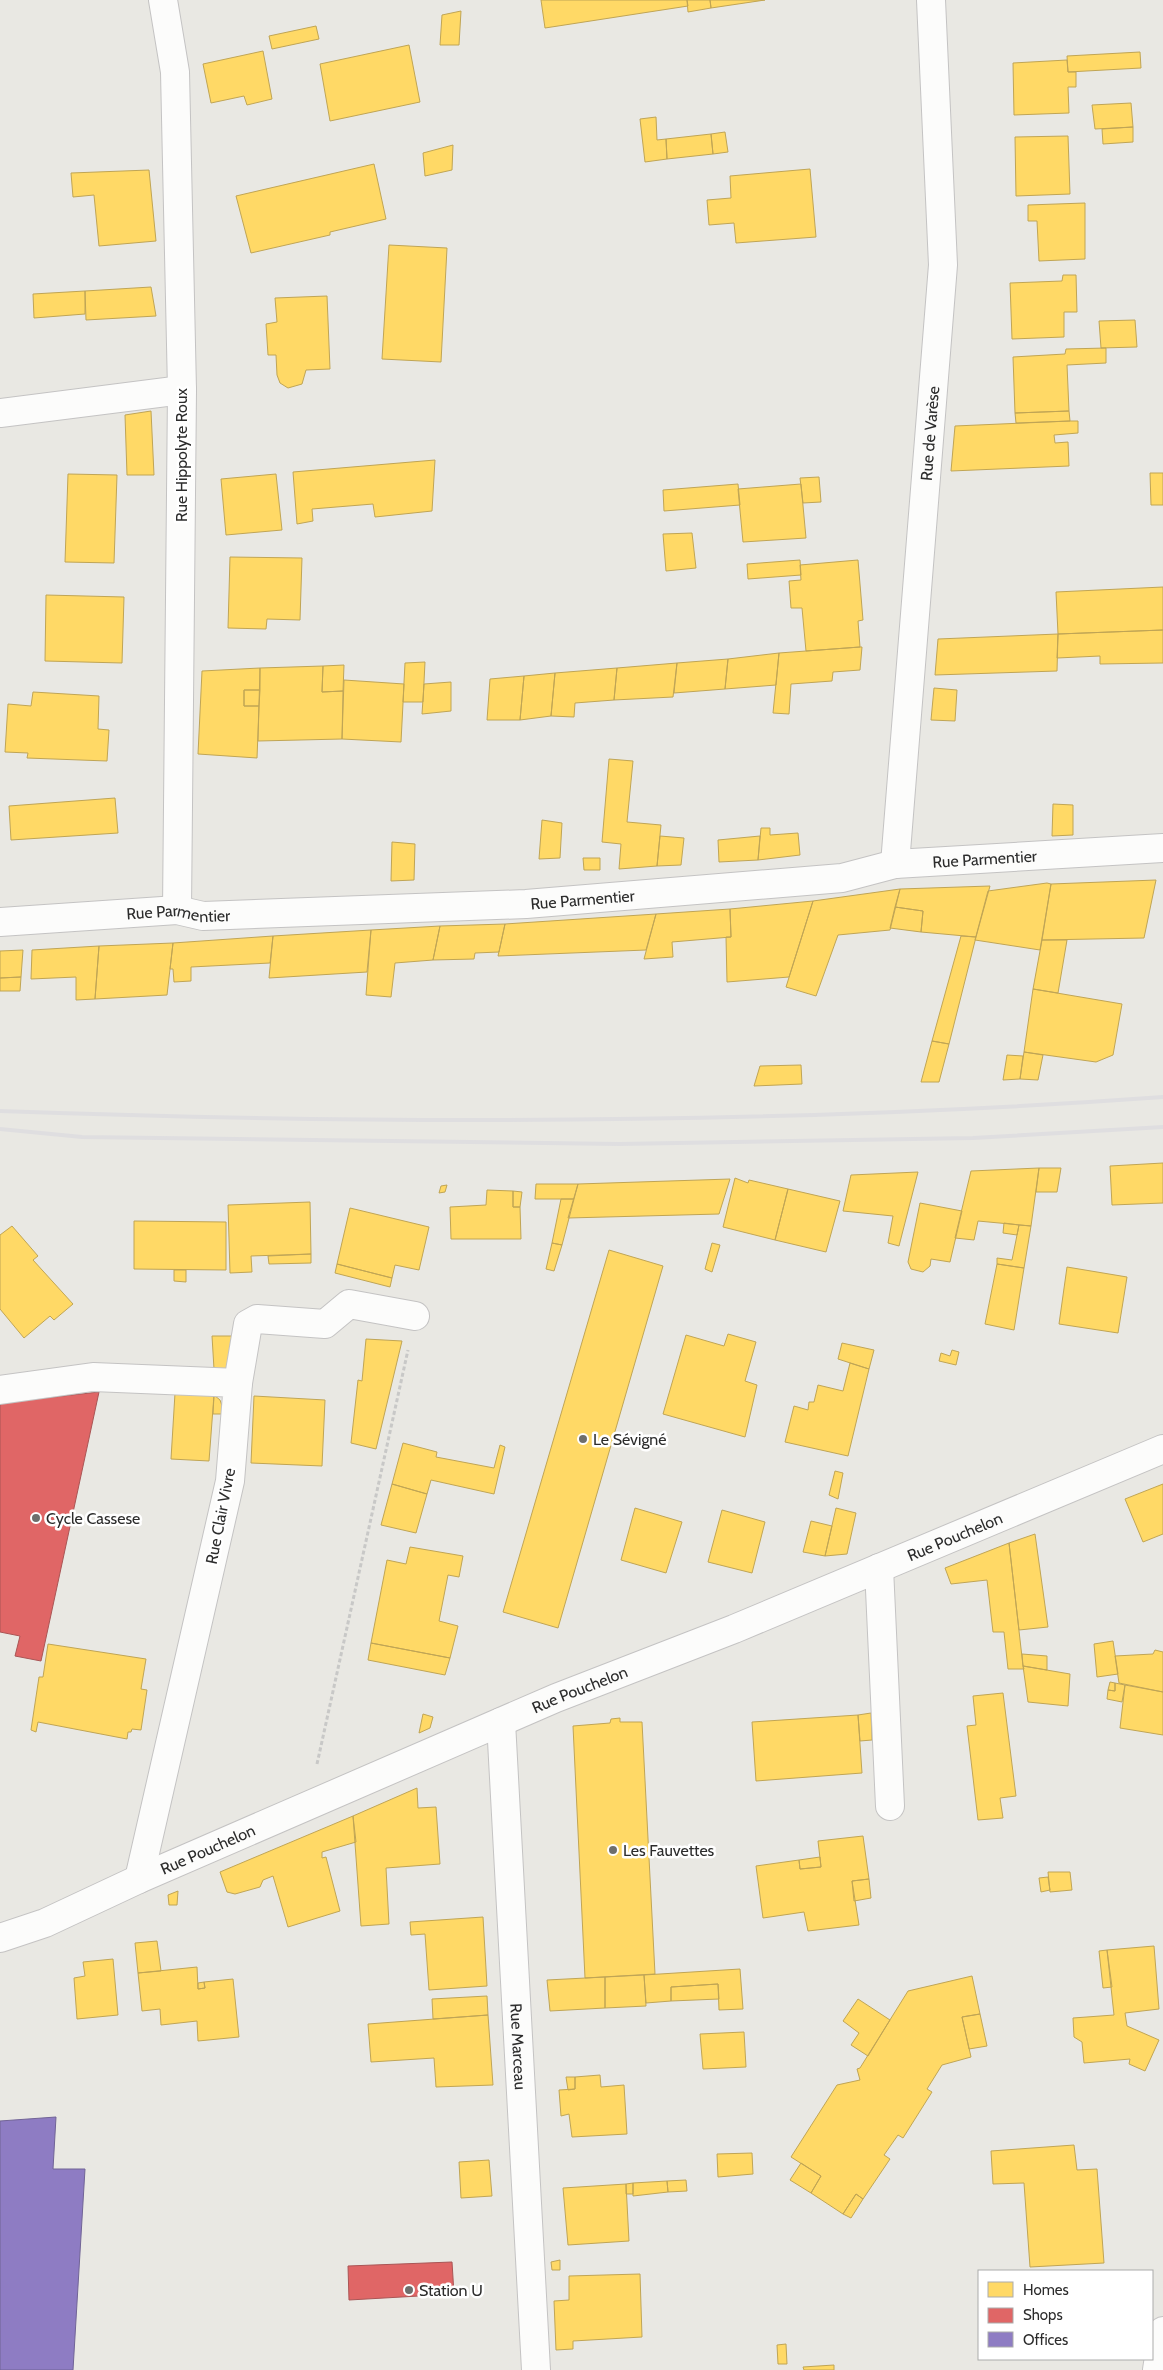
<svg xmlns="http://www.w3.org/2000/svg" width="1163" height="2370" viewBox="0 0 1163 2370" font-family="Cabin,sans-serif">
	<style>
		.homes { fill: #ffd966; stroke: #c0a555 }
		.shops { fill: #e06666; stroke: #a55 }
		.offices { fill: #8e7cc3; stroke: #716496 }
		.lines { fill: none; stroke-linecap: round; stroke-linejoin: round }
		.minor-casing { stroke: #c4c3c3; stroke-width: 30 }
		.path { stroke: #c8c8c7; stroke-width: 3; stroke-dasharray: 4 2.5; stroke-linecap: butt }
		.minor { stroke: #fcfcfb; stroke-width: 28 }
		.rail { stroke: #dfdee0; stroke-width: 4 }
		.poi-dot { fill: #6e6e6c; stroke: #fff; stroke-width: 2 }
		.labels { text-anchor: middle; stroke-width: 5; stroke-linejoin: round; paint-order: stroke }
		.street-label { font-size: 16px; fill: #2c2c2c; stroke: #fff }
		.poi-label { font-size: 16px; fill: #2c2c2c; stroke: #fff; text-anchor: start }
	</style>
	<rect width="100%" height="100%" fill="#e9e8e3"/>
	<path class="homes" d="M541,0h146l1,6 -143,22z
		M687,0h23l1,8 -23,4z
		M710,0h55l-54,8z
		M461,11l-2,34h-19l2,-30z
		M316,26l3,13 -47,10 -3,-13z
		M409,45l11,57 -90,19 -10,-57z
		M263,51l9,48 -25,6 -3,-9 -33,7 -8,-39z
		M1140,52l1,16 -73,4 -1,-16z
		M1067,60l1,12h8v15h-8l1,26 -55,2 -1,-52z
		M1131,103l2,24 -38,2 -3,-24z
		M656,117l1,23 9,-1 1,20 -22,3 -5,-43z
		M1133,127v15l-30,2 -1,-15z
		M725,132l3,20 -15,2 -2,-20z
		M711,134l2,20 -46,5 -1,-20z
		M1068,136l2,58 -54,2 -1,-59z
		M453,145l-1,25 -27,6 -2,-23z
		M374,164l12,55 -56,13v3l-79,18 -15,-57z
		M810,169l6,68 -80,6 -2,-20 -25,2 -2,-25 24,-2 -1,-22z
		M149,170l7,71 -57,5 -5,-51 -21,2 -2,-24z
		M1085,203v56l-46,2 -2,-40h-9v-16z
		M389,245l58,3 -6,114 -59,-3z
		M1063,275h13l1,37h-13v25l-52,2 -2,-56 52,-2z
		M151,287l5,29 -70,4 -1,-29z
		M85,291v23l-51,4 -1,-24z
		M327,296l3,73 -24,1 -4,14 -14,4 -8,-5 -3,-8 -1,-20h-8l-2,-31 11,-2 -2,-24z
		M1135,320l2,27 -36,1 -2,-27z
		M1106,348v15l-39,2 2,46 -54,2 -2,-56 52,-3 1,-5z
		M151,411l3,64h-27l-2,-60z
		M1069,411l1,10 -54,2 -1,-10z
		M1070,421h8v12l-24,2 1,8 13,-1 1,24 -118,5 4,-45z
		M435,460l-3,51 -57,6 -2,-13 -61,5 1,12 -16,3 -4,-52z
		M1150,473h13v32h-12z
		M68,474l49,1 -3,88 -49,-1z
		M276,474l6,56 -56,5 -5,-56z
		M819,477l2,25 -18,1 -3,-25z
		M738,484l2,21 -76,6 -1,-21z
		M801,484l5,54 -63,4 -5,-53z
		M692,533l4,35 -30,3 -3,-37z
		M230,557l72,1 -2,62 -33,-1 -1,10 -38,-1z
		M800,560l1,15 -53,4 -1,-15z
		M858,560l5,60 -5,1 2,26 -54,4 -4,-43h-11l-2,-27 12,-1 -1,-15z
		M1163,587v43l-105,4 -2,-42z
		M46,595l78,2 -2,66 -77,-2z
		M1163,630v33l-63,1v-8l-43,2 1,-24z
		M1058,634l-1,37 -122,4 3,-36z
		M860,647h2l-2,23 -27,2 -1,9 -41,3 -2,30 -16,-1 6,-60z
		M779,653l-3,32 -51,4 3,-30z
		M728,659l-3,30 -51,4 3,-30z
		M425,662l-2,40h-20l2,-39z
		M677,663l-4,34 -59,3 3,-32z
		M344,665l-1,26 -21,1 1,-26z
		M323,666l-1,26 21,-1 -1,48 -84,2 2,-73z
		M260,668v22h-16v16h15l-2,52 -59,-4 4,-83z
		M617,668l-3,32 -39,3 -1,14 -23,-1 4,-43z
		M555,673l-4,43 -31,4 4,-44z
		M524,676l-4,44h-33l3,-41z
		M344,680l60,4 -3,58 -59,-3z
		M451,682v29l-29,3 2,-30z
		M934,688l23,2 -2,31 -24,-1z
		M244,690h16l-1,16h-15z
		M33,692l66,4 -1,33 11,1 -2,31 -80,-3 1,-5 -23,-1 3,-48 23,2z
		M609,759l24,2 -6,61 34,3 -4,41 -38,3 2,-25 -19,-2z
		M115,798l3,35 -107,7 -2,-34z
		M1053,804l20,1v30l-21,1z
		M542,820l20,3 -2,35 -21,1z
		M761,828h9v7l28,-2 2,22 -42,5z
		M660,836l24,2 -3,27 -24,1z
		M760,836l-2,24 -39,2 -1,-22z
		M392,842l23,2 -1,36 -23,1z
		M583,858h17v12h-16z
		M1156,880l-12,58 -102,2 9,-56z
		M1047,883l4,1 -11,66 -65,-10 13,-49z
		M990,886l-14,51 -55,-5 2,-21 -28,-4 5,-18z
		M900,889l-10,41 -52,5 -22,61 -30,-9 27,-86z
		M813,901l-24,76 -62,5 -1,-45h5l-1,-28z
		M895,907l28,4 -2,21 -31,-4z
		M730,909l1,28 -59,5 1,15 -29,2 12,-45z
		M656,914l-10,36 -148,6 7,-32z
		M505,924l-6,28 -24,1 -1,6 -41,1 7,-34z
		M440,926l-7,34 -38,3 -4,34 -25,-2 5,-65z
		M371,930l-4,42 -98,6 4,-42z
		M273,936l-3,27 -79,4v14l-17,1 -1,-13h-3l3,-26z
		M961,936l15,1 -27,107 -17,-3z
		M1042,940h25l-9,53 -25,-4z
		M173,943l-6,52 -72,4 4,-53z
		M99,946l-4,53 -19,1v-23l-45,2 1,-29z
		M23,950l-2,27 -21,1v-27z
		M21,977l-1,14h-20v-13z
		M1033,989l89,15 -9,51 -17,7 -72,-10z
		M932,1041l17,3 -10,38h-18z
		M1024,1052l19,3 -5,25 -18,-1z
		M1007,1055l16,1 -3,23 -17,1z
		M801,1065l1,19 -48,2 6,-20z
		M1163,1163v40l-51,2 -2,-39z
		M1039,1168l-8,58 -53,-5 -4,19 -19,-2 16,-67z
		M1039,1168h22l-4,24h-21z
		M918,1172l-19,74 -11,-3 5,-27 -50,-5 8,-36z
		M735,1178l13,5 1,-3 39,9 -13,51 -52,-13z
		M730,1179l-11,35 -151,4 10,-34z
		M536,1184h42l-4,15h-39z
		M447,1185l-2,7 -6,1 2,-7z
		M788,1189l52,12 -14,51 -51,-12z
		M487,1190l26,1v16h7l1,32h-70l-1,-32 36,-2z
		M513,1191l9,1 -2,15h-7z
		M561,1199h13l-12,46 -10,-2z
		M310,1202l1,52 -60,2 1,16 -22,1 -2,-68z
		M920,1203l42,8 -12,51 -19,-3 -1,7 -7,6 -12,-3 -3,-7z
		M350,1208l79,19 -10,43 -24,-5 -3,13 -55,-14z
		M134,1221l92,1v48l-92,-1z
		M1004,1223l15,2 -2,10 -14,-2z
		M1019,1225l12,1 -7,42 -27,-4v-6l15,2z
		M12,1226l26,30 -5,4 40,44 -19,16 -4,-4 -26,22 -24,-29v-74z
		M552,1243l10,2 -8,26 -8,-2z
		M712,1243l8,2 -8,27 -7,-3z
		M609,1250l54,16 -105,362 -55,-16z
		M311,1254v9l-42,1 -1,-8z
		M337,1264l55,14 -2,9 -55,-14z
		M997,1264l27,4 -10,62 -29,-6z
		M1067,1267l60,10 -9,56 -59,-9z
		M174,1270h12v12l-12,-1z
		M728,1334l28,8 -11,39 12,4 -12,52 -82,-23 23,-79 38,11z
		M212,1336h20l1,35 -19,-2z
		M366,1339l36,2 -26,108 -25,-6 7,-63 4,1z
		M842,1343l32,7 -5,19 -31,-10z
		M952,1350l7,2 -3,13 -17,-4 2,-8 9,3z
		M850,1363l19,6 -21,87 -63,-14 9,-36 14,4 1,-8h5l4,-17 25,6z
		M175,1393l39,2 -5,66 -38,-2z
		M214,1395l6,5 5,14h-12z
		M254,1396l71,4 -3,66 -71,-3z
		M403,1443l34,9 -1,5 58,11 6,-23 5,2 -11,47 -63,-14 -4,14 -35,-10z
		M835,1471l8,2 -5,26 -9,-4z
		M392,1484l35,10 -11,39 -35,-8z
		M1163,1484v50l-20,8 -18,-43z
		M635,1508l47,14 -16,51 -45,-13z
		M836,1508l20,5 -9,41 -22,2z
		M722,1510l43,12 -13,51 -44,-11z
		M811,1521l21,5 -7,30 -22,-4z
		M1035,1534l13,93 -29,3 -10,-87z
		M1009,1543l14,123 1,3h-16l-4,-37h-11l-6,-52 -36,4 -6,-16z
		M410,1547l53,9 -4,21 -11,-2 -9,46 19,5 -8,32 -79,-15 16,-83 19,4z
		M1113,1641l5,33 -21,3 -3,-33z
		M371,1643l79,15 -5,17 -77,-15z
		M48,1644l98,15 -5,30 6,1 -6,40 -9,-1 -1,3h-3l-1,7 -89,-17 -2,10 -5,-2 8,-53h4z
		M1155,1650l8,2v40l-44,-9 -4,-27 38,-2z
		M1022,1654l25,2v14l-24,-4z
		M1023,1666l47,8 -2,32 -40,-4z
		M1110,1682l5,1v8l-7,-1z
		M1115,1683l10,2 -3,17 -15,-3 1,-9 7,1z
		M1125,1685l38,7v43l-43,-7z
		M1003,1693l13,103 -16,2 3,20 -25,2 -11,-94 9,-1 -3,-29z
		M871,1713l1,27 -12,1 -2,-26z
		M423,1714l10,3 -3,11 -11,5z
		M858,1715l4,58 -106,8 -4,-59z
		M620,1718v4h22l13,252 -70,4 -12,-252 37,-3 1,-4z
		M417,1788l1,20 18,-1 4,57 -54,4 3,56 -28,2 -8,-110z
		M353,1816l3,26 -34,10v6l4,-1 14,54 -52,16 -15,-51 -10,4 -3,7 -25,7 -8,-2 -7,-20z
		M863,1836l6,43 -17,2 7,44 -51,6 -4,-19 -41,6 -7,-52 43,-6 1,9 21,-2 -3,-26z
		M820,1857l1,10 -21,2 -1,-9z
		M1048,1872h22l2,18 -22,2z
		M1048,1877l2,13 -9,2 -2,-14z
		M869,1879l2,19 -17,3 -2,-20z
		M178,1891l-1,14h-8l-1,-10z
		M483,1917l4,69 -58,4 -4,-56 -14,1 -1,-13z
		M157,1941l4,30 -23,2 -3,-30z
		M1154,1946l5,63 -34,4 2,13 32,14 -14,31 -16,-7 1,-5 -46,4 -2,-21 -8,-5 -1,-19 41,-3 -7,-65z
		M1107,1950l5,37 -9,1 -4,-37z
		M113,1959l5,56 -41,4 -3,-41 11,-2 -2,-14z
		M197,1967l1,22 7,-1 -1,-6 29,-3 6,58 -41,4 -1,-20 -36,4 -1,-16 -18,2 -4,-38z
		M740,1969l3,40 -24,1 -1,-26 -47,3v14l-25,2 -2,-28z
		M644,1975l2,31 -41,2v-31z
		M972,1976l8,38 -18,3 9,40 -29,8 -15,24 5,3 -29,46 -5,-3 -14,20 6,4 -27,40 -7,-5 -13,20 -32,-21 10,-17 -30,-19 46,-72 23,-5 -3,-11 3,-1 48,-77z
		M605,1977v31l-55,3 -3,-31z
		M204,1982l1,6 -7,1v-6z
		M718,1984l1,15 -48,2v-14z
		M487,1996l1,19 -55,4 -1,-20z
		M858,1999l32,21 -22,36 -17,-11 8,-12 -16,-12z
		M980,2014l7,32 -18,3 -7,-32z
		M488,2015l5,70 -57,2 -2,-29 -63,4 -3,-38z
		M744,2032l2,35 -43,2 -3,-35z
		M600,2075l1,12 23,-2 3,49 -55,3 -3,-23 -8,2 -2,-26 16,-1v-12z
		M566,2077h9v12l-7,1z
		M1074,2145l3,25 20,-1 7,94 -74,4 -6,-84 -31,1 -2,-33z
		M752,2153l1,21 -35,3 -1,-23z
		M489,2160l3,36 -31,2 -2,-36z
		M801,2163l20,13 -10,17 -21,-13z
		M686,2180l1,11 -19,1 -1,-11z
		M667,2181l1,11 -35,4v-13z
		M633,2183v11h-7v-10z
		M626,2184l3,57 -61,4 -5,-57z
		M856,2194l7,5 -12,19 -8,-4z
		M560,2260v10h-8l-1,-8z
		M640,2274l2,63 -69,4v8l-17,1 -2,-49 15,-1v-24z
		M786,2344l1,20h-9l-1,-19z
		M834,2365v5h-30l-1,-3z"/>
	<path class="shops" d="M99,1392l-58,269 -26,-5 5,-20 -20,-4v-229z
		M452,2262l2,32 -105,6 -1,-34z"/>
	<path class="offices" d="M56,2117l-3,52h32l-12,201h-73v-249z"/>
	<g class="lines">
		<g class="minor-casing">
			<g id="minor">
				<path d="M163,0l12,72 7,318 -5,520"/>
				<path d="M0,413l182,-23"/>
				<path id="s1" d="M895,864l48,-599 -12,-265"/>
				<path id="s2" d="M0,922l177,-12 26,6 323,-12 316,-26 53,-14 268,-16"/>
				<path d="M238,1383l10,-59 9,-5 68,5 24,-20 66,12"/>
				<path d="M0,1390l93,-13 145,6 -8,98 -91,398"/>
				<path d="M879,1568l11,238"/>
				<path id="s3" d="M501,1722l35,648"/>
				<path id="s4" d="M0,1938l45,-15 94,-44 417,-181 178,-69 429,-180"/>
				<path d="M1157,2370l6,-39"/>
			</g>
		</g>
		<path class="path" d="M317,1764l91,-414"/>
		<use href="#minor" class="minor"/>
		<path class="rail" d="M0,1111c387,14 776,14 1163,-14
			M0,1129l82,8 537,7 354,-6 190,-11"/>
	</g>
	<g class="poi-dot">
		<circle cx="583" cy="1439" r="5"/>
		<circle cx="36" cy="1518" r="5"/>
		<circle cx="613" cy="1850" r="5"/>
		<circle cx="409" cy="2290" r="5"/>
	</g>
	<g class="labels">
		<g class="street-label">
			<text dy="6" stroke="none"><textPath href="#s1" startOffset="432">Rue de Varèse</textPath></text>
			<text transform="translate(181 455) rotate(-90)" y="6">Rue Hippolyte Roux</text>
			<text dy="6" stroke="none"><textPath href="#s2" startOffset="989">Rue Parmentier</textPath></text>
			<text dy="6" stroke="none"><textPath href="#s2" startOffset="584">Rue Parmentier</textPath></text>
			<text dy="6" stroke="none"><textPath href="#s2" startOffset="179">Rue Parmentier</textPath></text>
			<text transform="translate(220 1516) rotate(-79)" y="6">Rue Clair Vivre</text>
			<text dy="6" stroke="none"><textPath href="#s4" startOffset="1036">Rue Pouchelon</textPath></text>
			<text dy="6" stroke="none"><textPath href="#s4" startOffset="631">Rue Pouchelon</textPath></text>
			<text dy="6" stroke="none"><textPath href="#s4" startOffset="226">Rue Pouchelon</textPath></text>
			<text dy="6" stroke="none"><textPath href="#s3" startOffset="325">Rue Marceau</textPath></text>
		</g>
		<g class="poi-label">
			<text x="593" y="1445">Le Sévigné</text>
			<text x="46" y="1524">Cycle Cassese</text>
			<text x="623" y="1856">Les Fauvettes</text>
			<text x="419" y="2296">Station U</text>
		</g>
	</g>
	<rect x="978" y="2270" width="175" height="90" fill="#ffffff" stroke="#ababab"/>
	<rect x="988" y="2282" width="25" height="15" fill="#ffd966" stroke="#ababab"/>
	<text x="1023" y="2295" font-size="15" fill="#2c2c2c">Homes</text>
	<rect x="988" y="2308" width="25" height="15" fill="#e06666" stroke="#ababab"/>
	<text x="1023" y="2320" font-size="15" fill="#2c2c2c">Shops</text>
	<rect x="988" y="2332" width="25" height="15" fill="#8e7cc3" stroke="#ababab"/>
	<text x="1023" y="2345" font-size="15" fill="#2c2c2c">Offices</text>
</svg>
